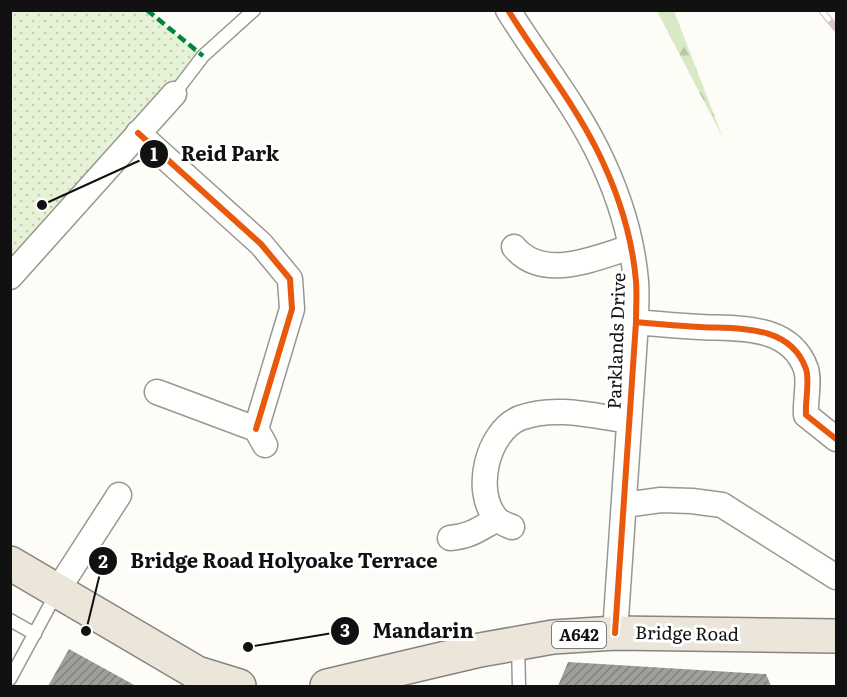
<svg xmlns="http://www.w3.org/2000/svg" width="847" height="697" viewBox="0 0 847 697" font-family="Literata,serif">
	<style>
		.forest { fill: url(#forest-firs) }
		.park { fill: url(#park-dots) }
		.building { fill: url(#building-hatch) }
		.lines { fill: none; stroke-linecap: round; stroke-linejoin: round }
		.service-casing { stroke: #979795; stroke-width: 15 }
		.minor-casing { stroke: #979795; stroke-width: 27 }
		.trunk-casing { stroke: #858482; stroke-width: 36 }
		.service { stroke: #fffffe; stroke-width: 12 }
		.minor { stroke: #fffffe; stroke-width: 24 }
		.trunk { stroke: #ece5da; stroke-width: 33 }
		.rail-casing { stroke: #d9c6c7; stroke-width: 7 }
		.rail { stroke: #fff; stroke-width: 4.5; stroke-dasharray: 14; stroke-linecap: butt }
		.quiet { stroke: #00873e; stroke-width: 4.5; stroke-dasharray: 9 4.5; stroke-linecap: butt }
		.cycleway-casing { stroke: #fff; stroke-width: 10 }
		.cycleway { stroke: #e8590c; stroke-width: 6 }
		.labels { text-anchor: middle; stroke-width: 6; stroke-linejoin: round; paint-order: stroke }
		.shield { fill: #fff; stroke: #585858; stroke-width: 1.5 }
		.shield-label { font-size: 16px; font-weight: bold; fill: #111 }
		.street-label { font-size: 18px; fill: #111; stroke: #fff }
		.leader { fill: none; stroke: #111; stroke-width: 2 }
		.callout-dot { fill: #111; stroke: #fff; stroke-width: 2 }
		.mark-label { font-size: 18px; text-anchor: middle; font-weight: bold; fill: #fff }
		.callout-label { font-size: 20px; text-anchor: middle; font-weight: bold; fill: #111; stroke: #fff; stroke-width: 6; stroke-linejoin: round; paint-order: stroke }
	</style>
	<defs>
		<pattern id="forest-firs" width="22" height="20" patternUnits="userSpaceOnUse" patternTransform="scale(1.5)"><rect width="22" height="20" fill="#d8eac5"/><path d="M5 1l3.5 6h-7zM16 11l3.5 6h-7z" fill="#b8c8a8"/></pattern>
		<pattern id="park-dots" width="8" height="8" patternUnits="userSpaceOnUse" patternTransform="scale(1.5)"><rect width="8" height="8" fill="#e7f3d7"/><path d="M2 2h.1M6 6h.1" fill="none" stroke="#c5cfb8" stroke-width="1.8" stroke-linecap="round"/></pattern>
		<pattern id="building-hatch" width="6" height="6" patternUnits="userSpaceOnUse" patternTransform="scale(1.5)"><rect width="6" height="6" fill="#a19f9c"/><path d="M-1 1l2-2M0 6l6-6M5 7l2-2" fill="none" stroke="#82807e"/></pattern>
	</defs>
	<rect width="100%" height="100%" fill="#fdfcf7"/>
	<path class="forest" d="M657,11h17l49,127z"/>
	<path class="park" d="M11,11h136l56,45 -192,221z"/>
	<path class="building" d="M69,649l67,37h-88z
		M568,662l198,12 5,12h-213z"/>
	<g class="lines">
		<g class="service-casing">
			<path id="service" d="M174,94l29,-38 51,-46
				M10,620l25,14
				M518,644l1,42
				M10,679l47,-87"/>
		</g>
		<g class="minor-casing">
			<path id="minor" d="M508,10c29,47 64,90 89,140 20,40 35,86 39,131 1,13 0,27 0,41l-21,311
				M138,133l123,111 29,35 2,30 -36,120
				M514,247c29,35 81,11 117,0
				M10,277l164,-183
				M636,322c21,2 43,4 65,5 37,2 89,-3 105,42 4,12 -1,32 0,46l30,24
				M157,392l99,37 9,16
				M624,505l37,-5 31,1 30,4 114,72
				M512,527c-5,-2 -13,-5 -16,-9 -23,-27 -9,-86 24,-100 35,-13 74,-2 109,3
				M450,538c22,-2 28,-9 46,-18
				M57,591l62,-96"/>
		</g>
		<g class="trunk-casing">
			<path id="trunk" d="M10,563l187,110 42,13
				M327,686l153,-36 73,-13 62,-4 221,3"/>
		</g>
		<use href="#service" class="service"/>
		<use href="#minor" class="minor"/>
		<use href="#trunk" class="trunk"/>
		<g class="rail-casing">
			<path id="rail" d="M821,10l15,18"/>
		</g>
		<use href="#rail" class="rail"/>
		<path class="quiet" d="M147,10l56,46"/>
		<g class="cycleway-casing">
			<path id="cycleway" d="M508,10c29,47 64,90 89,140 20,40 35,86 39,131 1,13 0,27 0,41l-21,311
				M138,133l123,111 29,35 2,30 -36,120
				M636,322c21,2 43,4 65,5 37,2 89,-3 105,42 4,12 -1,32 0,46l30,24"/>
		</g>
		<use href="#cycleway" class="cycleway"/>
	</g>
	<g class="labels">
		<rect class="shield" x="552" y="622" width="54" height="26" rx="4.5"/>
		<g class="shield-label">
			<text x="579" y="641">A642</text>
		</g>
		<g class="street-label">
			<text transform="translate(617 341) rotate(-88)" y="6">Parklands Drive</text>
			<text transform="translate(687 634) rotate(1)" y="6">Bridge Road</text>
		</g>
	</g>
	<path class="leader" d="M42 205L154 154M86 631L103 561M248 647L345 631"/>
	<g class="callout-dot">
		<circle cx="42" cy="205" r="6"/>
		<circle cx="86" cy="631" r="6"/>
		<circle cx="248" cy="647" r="6"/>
		<circle cx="154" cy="154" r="15"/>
		<circle cx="103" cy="561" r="15"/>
		<circle cx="345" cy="631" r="15"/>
	</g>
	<g class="mark-label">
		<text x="154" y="161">1</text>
		<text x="103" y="568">2</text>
		<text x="345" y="637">3</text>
	</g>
	<g class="callout-label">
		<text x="230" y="161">Reid Park</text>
		<text x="284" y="568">Bridge Road Holyoake Terrace</text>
		<text x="423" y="638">Mandarin</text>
	</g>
	<rect width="847" height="697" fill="none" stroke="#111111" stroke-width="24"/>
</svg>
